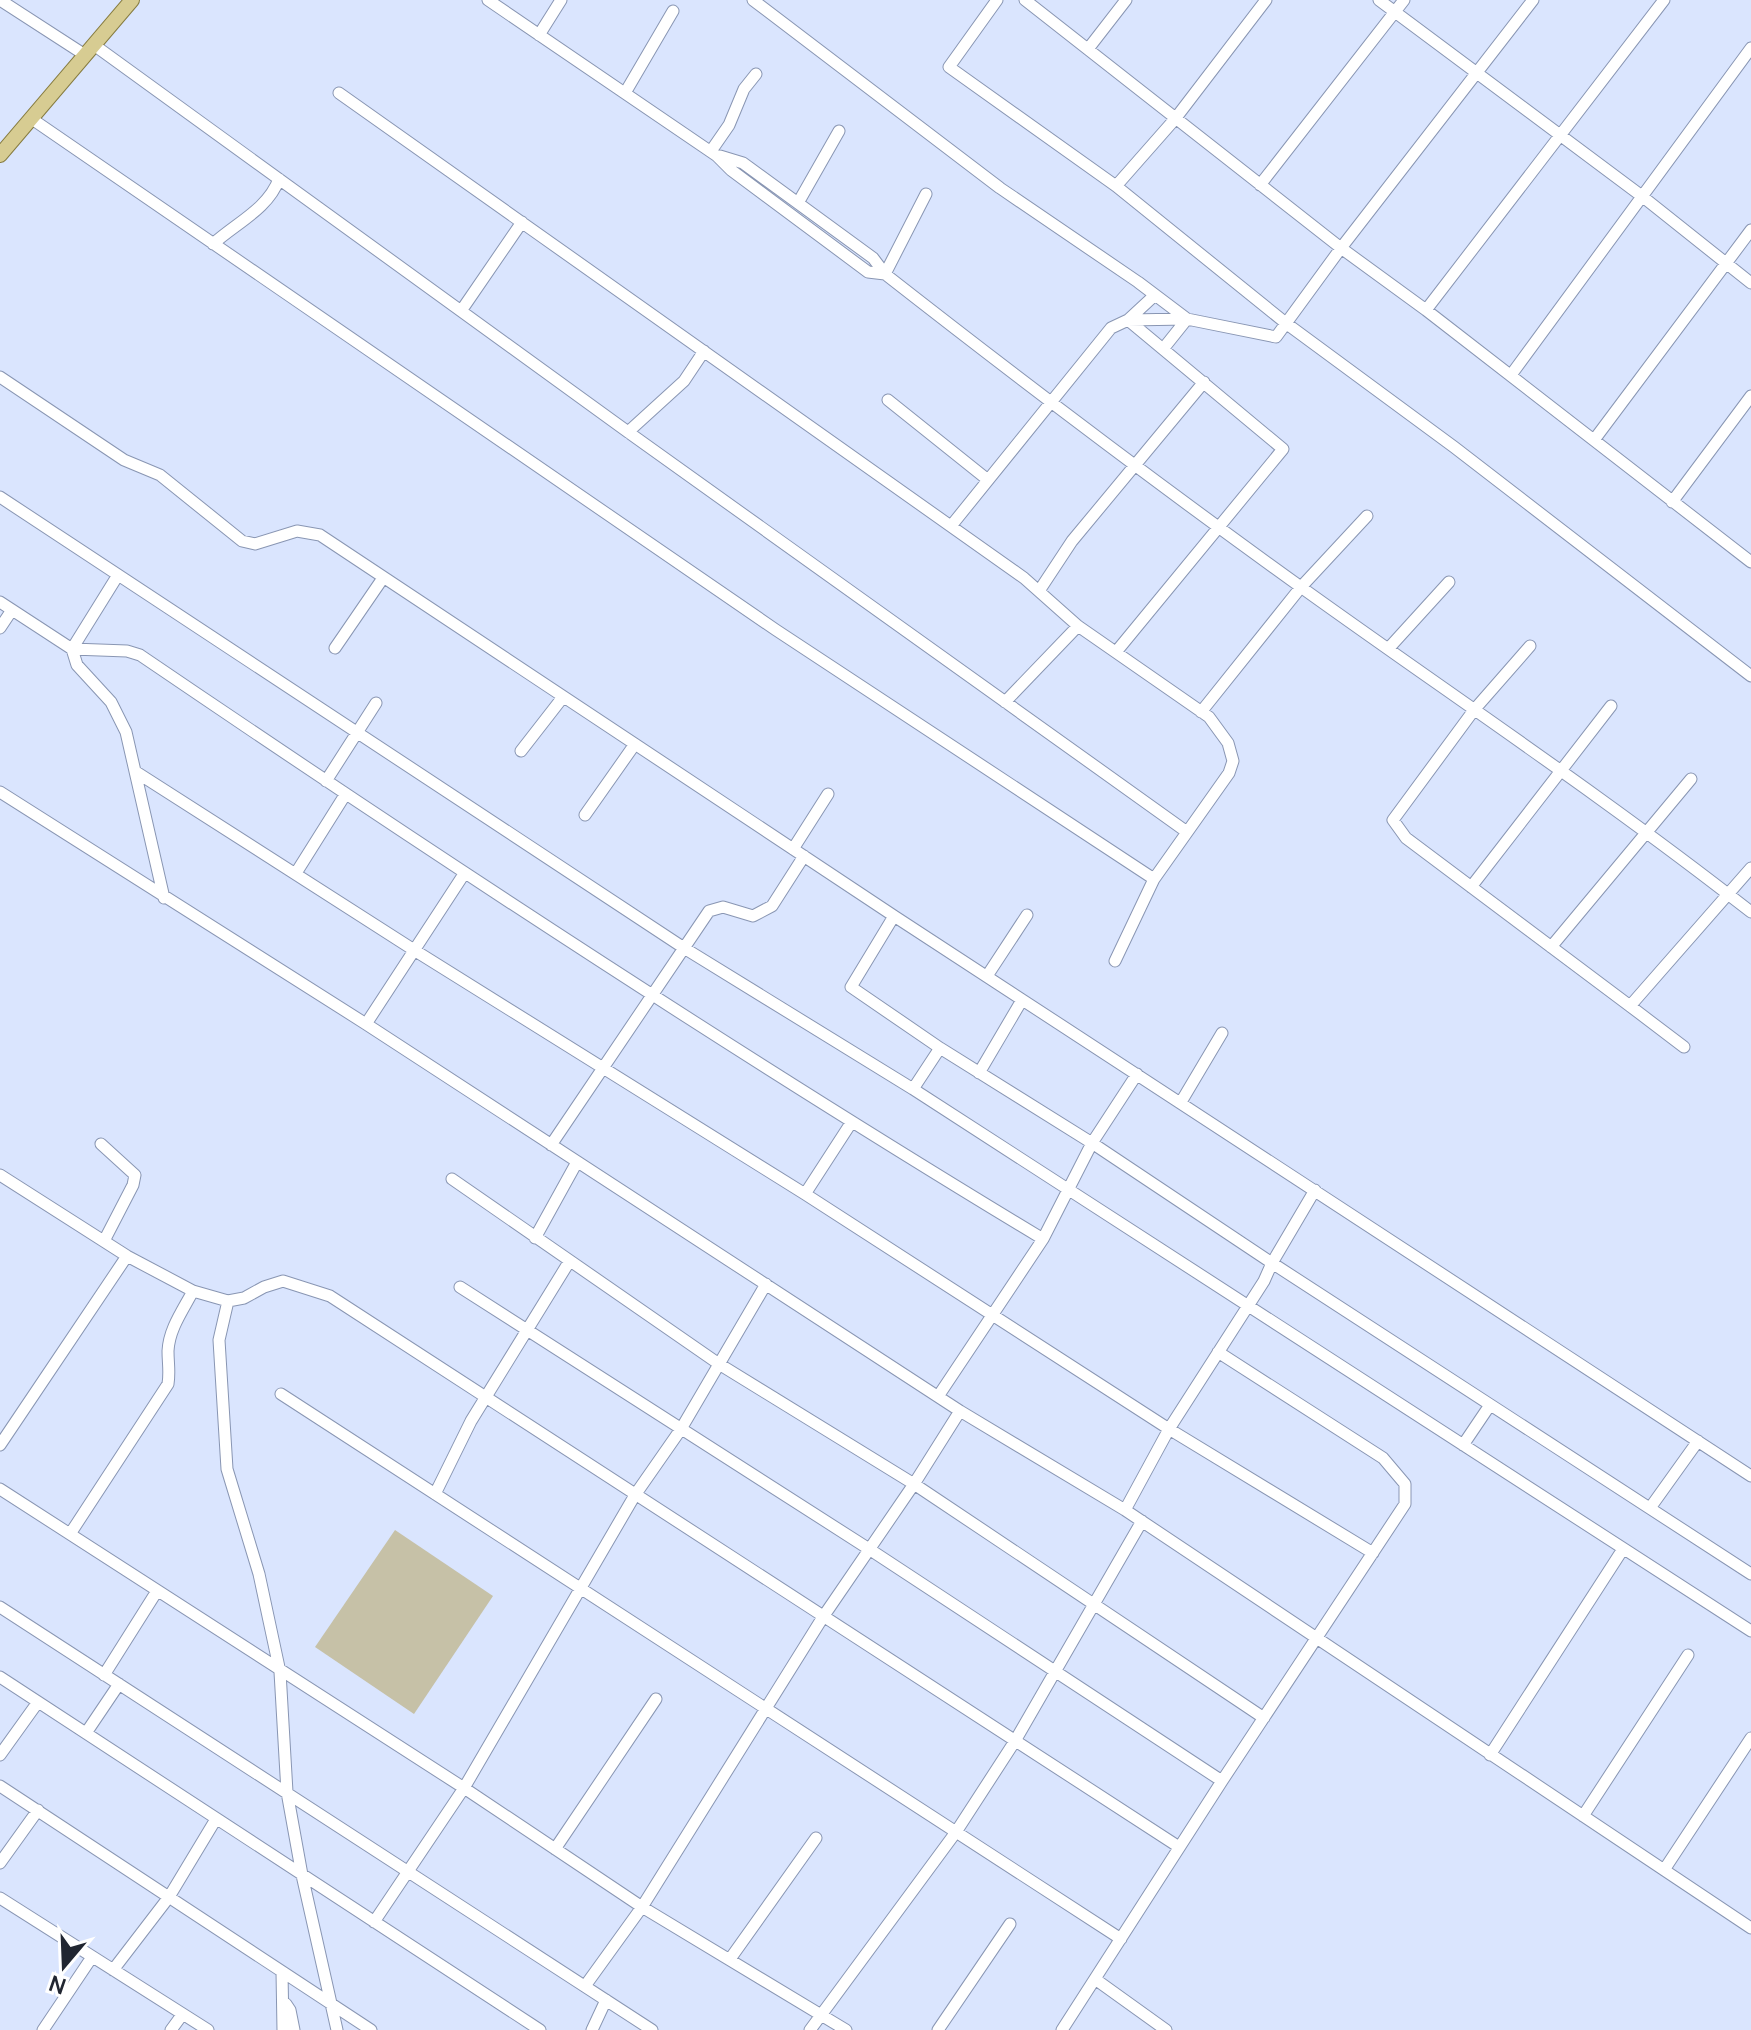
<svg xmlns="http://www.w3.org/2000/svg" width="1751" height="2030" viewBox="0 0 1751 2030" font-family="Manrope,sans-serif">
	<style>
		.pitch { fill: #c6c1a7 }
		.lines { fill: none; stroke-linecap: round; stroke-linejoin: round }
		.minor-casing { stroke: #8996b3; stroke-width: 13 }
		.major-casing { stroke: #867c41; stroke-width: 16 }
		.minor { stroke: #fff; stroke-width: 11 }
		.major { stroke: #d7cc92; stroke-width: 14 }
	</style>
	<rect width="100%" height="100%" fill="#dae5fe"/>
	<path class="pitch" d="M395,1530l98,66 -79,118 -99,-67z"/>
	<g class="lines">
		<g class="minor-casing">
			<path id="minor" d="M0,0l85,55
				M488,0l229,156 14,14 137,102 17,2c138,108 278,214 420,316 149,107 302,209 446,322
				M753,0l247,188 138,94 49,37 89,18 65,-89 192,-248
				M997,0l-48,67 167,119 171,138 167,123 297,229
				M1025,0l316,248 85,62 325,252
				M1379,0l264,197 108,86
				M539,35l22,-35
				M94,45l534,387 559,400
				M1088,49l38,-49
				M339,93l685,485 54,48 131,91 19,26 5,18 -4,12 -75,106 -39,82
				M625,93l48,-82
				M32,119l744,511 378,249
				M711,151l18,-26 15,-36 12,-15
				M720,156l23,7 130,95 12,16 41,-80
				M1260,185l144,-185
				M1116,186l59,-67 91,-119
				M798,203l41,-72
				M213,244c23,-21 55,-35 66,-65
				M1426,310l238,-310
				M461,311l61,-89
				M1511,375l240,-327
				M0,377l124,83 36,15 82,66 13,3 42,-13 23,4 574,381
				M888,400l100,80
				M628,432l56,-51 20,-30
				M1594,440l157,-210
				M0,497l684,451 229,141 838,542
				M1672,502l79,-106
				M951,526l160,-198 17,-8 59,-1 -24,30
				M1039,591l33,-50 132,-159
				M0,602l72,47 55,2 13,4c297,202 596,399 903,584
				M0,628l12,-18
				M1530,646l-56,64 -81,110 13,18 224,168 121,-138
				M335,648l48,-70
				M72,649l5,16 34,37 15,30 38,166
				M72,649l46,-74
				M1388,649l61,-67
				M1116,652l167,-203 -155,-129 27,-25
				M1005,702l73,-76
				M1201,712l100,-125 66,-71
				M521,751l42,-54
				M136,772l278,178 391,244 364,235 204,124
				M326,781l50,-78
				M0,792l366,232 594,387 165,99 626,418
				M585,815l50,-71
				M793,849l35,-55
				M296,873l49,-78
				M1471,887l140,-181
				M1551,947l140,-168
				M987,976l40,-61
				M1630,1006l54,41
				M366,1024l98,-150
				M940,1048l-89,-61 43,-71 857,560
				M979,1073l43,-73
				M913,1089l27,-41 152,95 180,120 479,311
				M1181,1102l41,-69
				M101,1144l34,31 -2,10 -29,56
				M551,1145l158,-234 14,-4 30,9 19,-10 32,-50
				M0,1175l127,81 66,35 35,10 16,-3 20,-11 19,-6 47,15 849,551
				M452,1179l267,185 195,120 350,234
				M805,1194l46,-71
				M535,1238l42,-76
				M460,1287l409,262 353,232
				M228,1301l-9,39 8,129 32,105 21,98 7,120 15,83 35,155
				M281,1394l840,545
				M939,1395l104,-156 49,-96 45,-69
				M0,1445l127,-189
				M1463,1445l27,-40
				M0,1489l464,299 178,119 204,123
				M435,1494l36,-73 98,-159
				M1650,1508l48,-67
				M1125,1510l44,-81 95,-148 8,-18 43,-73
				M70,1534l98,-150c2,-12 0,-21 0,-33 1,-22 15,-41 25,-60
				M0,1607l652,423
				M104,1675l53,-84
				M0,1677l540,353
				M86,1733l33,-49
				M0,1755l38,-53
				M1490,1755l133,-206
				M0,1786l371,244
				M1583,1816l105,-161
				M555,1849l101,-150
				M0,1863l38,-53
				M1664,1870l87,-132
				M0,1898l208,132
				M374,1922l90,-134 171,-293 46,-66 85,-145
				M730,1959l86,-121
				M113,1970l56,-73 47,-78
				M282,1972l1,58
				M1095,1979l71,51
				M585,1986l57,-79 181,-290 91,-133 46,-73
				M286,2004l4,6 4,20
				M43,2030l49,-73
				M171,2030l11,-15
				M592,2030l14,-30
				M810,2030l146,-198 59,-91 127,-220
				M938,2030l72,-106
				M1062,2030l160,-249 183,-277v-20l-22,-26 -165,-106"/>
		</g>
		<g class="major-casing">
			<path id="major" d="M0,155l132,-155"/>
		</g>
		<use href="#minor" class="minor"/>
		<use href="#major" class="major"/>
	</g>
	<g transform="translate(64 1966) rotate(199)" stroke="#ffffff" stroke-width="6" paint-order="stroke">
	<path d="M0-6L14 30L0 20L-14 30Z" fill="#212631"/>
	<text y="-12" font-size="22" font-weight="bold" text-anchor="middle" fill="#212631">N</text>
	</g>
</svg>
